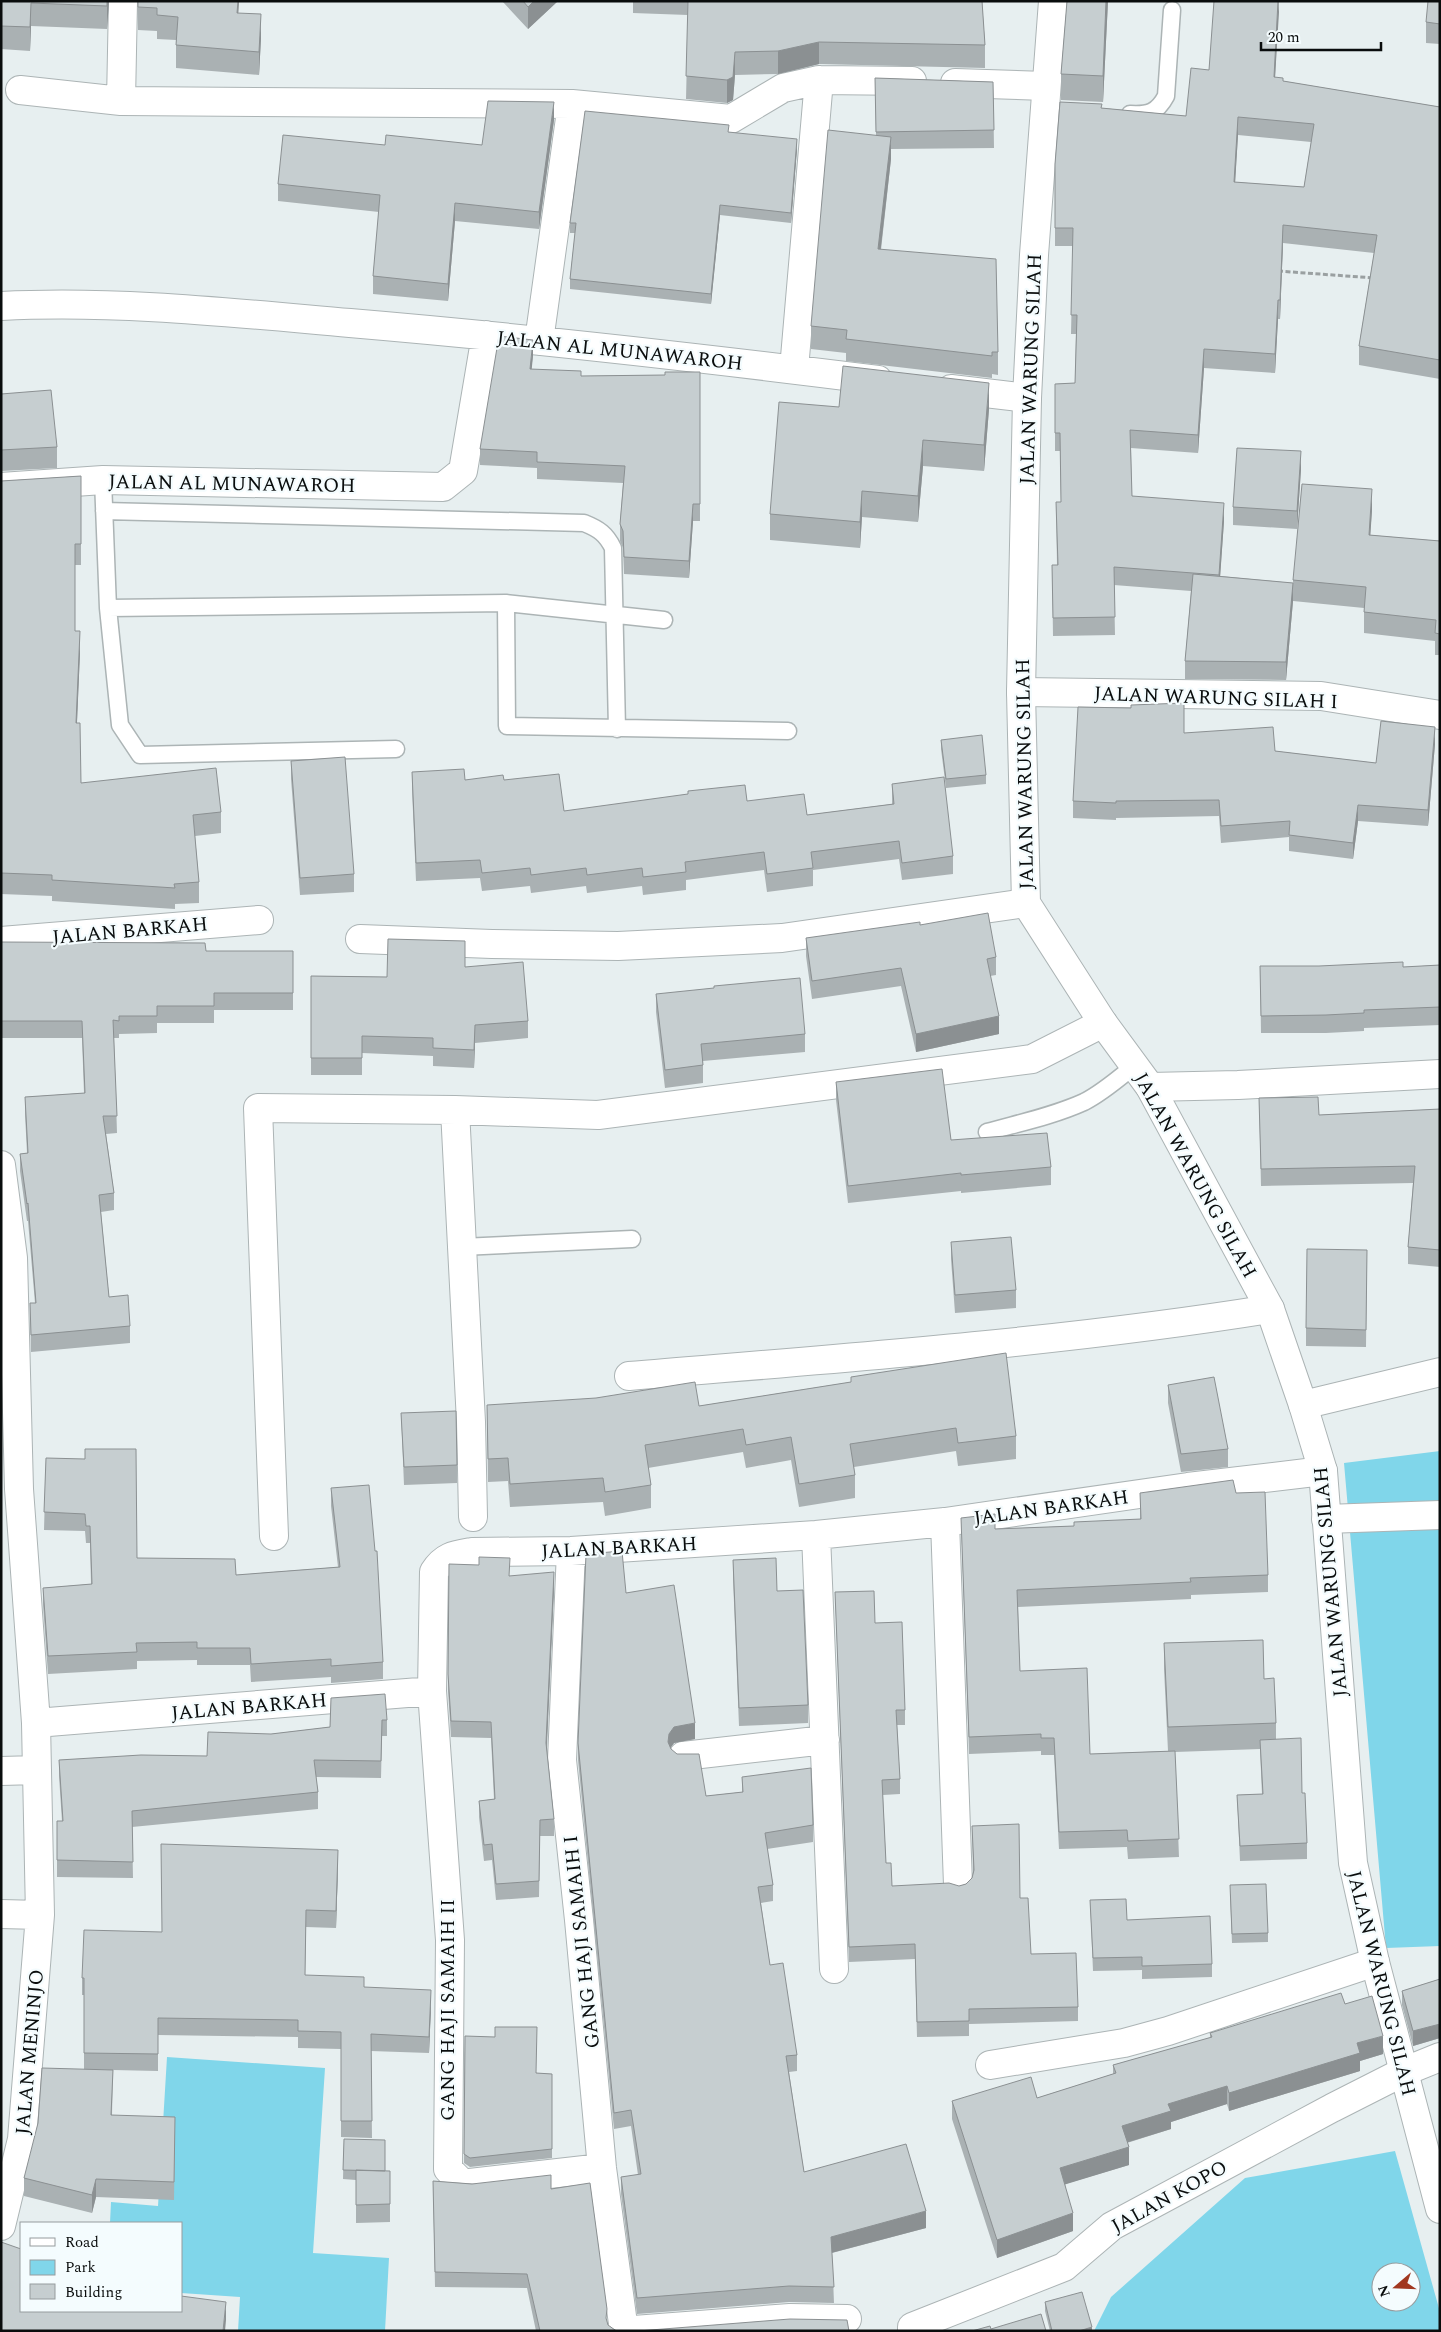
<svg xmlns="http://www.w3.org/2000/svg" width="1441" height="2332" viewBox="0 0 1441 2332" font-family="Spectral,serif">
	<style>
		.green { fill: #80d6ea; fill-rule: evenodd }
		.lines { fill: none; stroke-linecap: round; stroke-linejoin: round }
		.service-casing { stroke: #acb4b5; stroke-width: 19 }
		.minor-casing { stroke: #acb4b5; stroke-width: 30 }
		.tertiary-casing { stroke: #acb4b5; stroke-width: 30 }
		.path { stroke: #9aa0a1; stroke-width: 3; stroke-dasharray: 5 2.5; stroke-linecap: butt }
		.service { stroke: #fff; stroke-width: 16 }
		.minor { stroke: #fff; stroke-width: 28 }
		.tertiary { stroke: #fff; stroke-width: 28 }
		.wall { fill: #aab1b3; fill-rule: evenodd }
		.shaded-wall { fill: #8b9092 }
		.building { fill: #c6ced0; stroke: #8b9092; fill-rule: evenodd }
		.labels { text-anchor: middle; stroke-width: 4.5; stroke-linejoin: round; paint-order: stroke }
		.street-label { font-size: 20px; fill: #0a0d0d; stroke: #f4fcfe }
	</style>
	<rect width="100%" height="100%" fill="#e7eff0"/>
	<path class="green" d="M1440,1451v495l-54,2 -42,-485z
		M167,2057l158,11 -12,185 76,5 -4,73h-147l2,-34 -59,-4v-70h-71l1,-21 47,4z
		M1395,2151l45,161v19h-346l17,-34 134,-119zM1381,2272h30v30h-30z"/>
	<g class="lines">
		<g class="service-casing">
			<path id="service" d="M1130,114c18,1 27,-1 36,-18l6,-86
				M103,480l5,128 12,117 20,30 256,-6
				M104,511l480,12c15,6 22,11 29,25l4,181
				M506,603l158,17
				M108,608l398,-5 1,123 281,5
				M987,1132c32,-9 66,-16 97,-30 18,-9 34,-23 50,-36
				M462,1247l170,-8"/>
		</g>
		<g class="minor-casing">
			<path id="minor" d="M123,1l-2,100 451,3 159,15 52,-31 36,-8 93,1
				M955,83l91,3
				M20,90l101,11
				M1,306c116,-6 234,7 349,17 177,15 353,35 528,57
				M539,341l33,-237
				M794,369l25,-289
				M951,389l76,9
				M1,487l102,-7 340,7 20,-16 23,-136
				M1021,692l300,4 119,19
				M360,939l132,5 126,2 164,-8 244,-35
				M1,941l258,-21
				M1150,1087l88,-2 202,-11
				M455,1110l16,312 2,95
				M1,1165l12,93 6,231 17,234 4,192 -18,224 -21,87
				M629,1376c214,-18 429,-33 641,-67
				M1303,1405l137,-33
				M1326,1519l114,-4
				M945,1522l13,363
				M816,1535l18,434
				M274,1536l-16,-428 197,2 143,5 434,-56 71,-36
				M571,1551l-9,209 17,160 23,248 22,163
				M432,1691l18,249 -2,229 13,13 9,1 132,-15
				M36,1723l396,-32 2,-119c10,-16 20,-17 38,-20l99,-1 245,-16 129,-13 243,-35 135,-16
				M683,1756l142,-16
				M1,1771l36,-1
				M1,1914l39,1
				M990,2065l134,-22 44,-12 207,-69
				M621,2331l169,-13 57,1
				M912,2331v-4l152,-60 48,-41 220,-118 71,-36 37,-15"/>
		</g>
		<g class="tertiary-casing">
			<path id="tertiary" d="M1053,1l-19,254 -7,143 -6,294 5,211 77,120 47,64 120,222 33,96 20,66 30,392 22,99 65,247"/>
		</g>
		<path class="path" d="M1278,271l96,7"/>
		<use href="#service" class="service"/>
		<use href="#minor" class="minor"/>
		<use href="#tertiary" class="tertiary"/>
	</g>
	<path class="wall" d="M1,1h108l-2,28 -76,-3 -1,25 -29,-2z
		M137,1h102l-1,12 23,25 -2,37 -83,-7v-28l-19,-1v-8l-19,-1z
		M502,1h56l-30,28z
		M633,1h349l3,44v23l-166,-4 -41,10 -43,1 -2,25 -6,3 -41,-4 2,-84 -55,-2z
		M1067,1h41l-5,101 -42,-2v-26z
		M1279,1l-4,76 8,4 157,26v272l-81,-14v-19l15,-93 -91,-10 -3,76h-2l-3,54 -71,-5 -6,85 -67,-5 1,48 92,25 -4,55 73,7v-3l79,-70 -2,25 70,6v114h-5v-14l-71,-8v-25l-71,-7 -7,79 -101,-1v-18l6,-70 -77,-6 1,50 -62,1 -1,-71h5l-1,-63h5l-1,-51h-5v-67l20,-1 1,-49h-5l2,-88h-18v-82l47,-56 84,8 23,-46zM1238,135l73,7 -7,45 -69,-5z
		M1440,1v43l-14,-1v-21z
		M875,78l118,4 1,66 -103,1v10l-10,91 117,102v23l-6,-1v4l-146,-17v-8l-35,-4v-23l65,-191z
		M554,120l-15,109 -84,-8 -7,80 -75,-7v-18l6,-64 -101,-11v-17l107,-39h97z
		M729,132l68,17 -6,74 -71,-8 -9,89 -141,-15v-10l5,-46h-5v-10z
		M533,356l-2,13 50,7 84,-1 35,-3v149h-7l-4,57 -65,-4 -1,-26 -3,-7v-17l3,-41 -86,-4v-11l-57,-3v-16z
		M1,394l56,53v21l-56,3z
		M839,407l150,2 -5,62 -61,-5 -5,56 -56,-5 -2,31 -90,-8v-26z
		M1301,469l-4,60 -64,-4v-18z
		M81,476v89h-6v66l5,21 -3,71 4,60 140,29v21l-26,3 4,46v21l-24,1v5l-123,-8v-5l-51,-2v-413z
		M1184,733l91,18 101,12 59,-19 -7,82 -70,-5 -5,38 -64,-8v-14l-68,6 -2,-27 -103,2v2l-43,-2v-17z
		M941,740l45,35v9l-40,4 -5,-39z
		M291,761l63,113v18l-54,3 -9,-116z
		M412,772l53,8h39l60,31 183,-10 60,14 85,-11v-20l61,72v18l-51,6 -3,-21 -86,11v16l-46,6 -3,-22 -78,10v10l-43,5 -1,-9 -55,7 -1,-7 -55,7 -1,-7 -48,5 -2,-13 -64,3 -4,-92z
		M920,925l76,32v18l-6,1 9,58 -83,18 -15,-66 -89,13 -6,-43v-18z
		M1,942l205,9h87v59h-79v13h-57v10l-38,1v4h-5l3,95 -11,1 8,59v17l-13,2 8,85 21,29v17l-99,9 -1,-49h5l-7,-82h-1l-7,-50v-17l7,-1 -2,-39v-17l59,-4 -2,-55h-81z
		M1440,965v60l-76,3v3l-38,2h-65l-1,-67 143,1z
		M465,967l63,54v17l-53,5 -1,25 -41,-2v-10l-71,-3v22h-51v-99l76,1z
		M656,994l149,40v18l-102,9v22l-38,5 -9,-76z
		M836,1082l115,58 100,27v18l-90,8v-2l-113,12 -12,-103z
		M1259,1098l60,17 121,-6v158l-32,-3v-17l5,-64 -152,3z
		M951,1242l65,48v18l-61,5 -4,-54z
		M1367,1250l-1,97 -60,-1v-18z
		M851,1377l165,59v23l-58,7 -2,-15 -102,16 1,8v23l-56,9 -8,-47 -45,8 -3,-16 -95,16 3,17v23l-46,8 -2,-14 -93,5 -2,-26 -20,1 -1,-77 212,1 152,-24z
		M1168,1385l60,64v18l-47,5 -13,-69z
		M401,1413l56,52v18l-53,2z
		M46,1458l91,100 99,17 102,-8 -7,-61v-18l52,174v17l-52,4v-6l-80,5 -1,-17h-53v-5l-60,1v8l-89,5 -5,-69v-17l48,-4 -1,-41h-4l-1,-12 -41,-1z
		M1140,1493h96l32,82v17l-77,3v4l-173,8 2,64 70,83 78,-3 -4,-82v-26l100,36 12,44v16l26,54 5,50v16l-67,2 -3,-66 25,-1 -2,-45 -85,3 4,105 -51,2 -1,-12 -68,2 -5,-94h-13v-4l-72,3 -8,-236 34,11 79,-3 66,-7z
		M733,1560l44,31 31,114v18l-69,3 -6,-148z
		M449,1564l61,12 44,12 -7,160 7,71v17h-14l-1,61 -43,3 -4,-40 -8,1 -5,-44v-16l15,-2 -3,-61 -40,-1 -3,-46z
		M835,1592l40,31 30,87v15h-8l3,54v15l-17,1 3,68 6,23h67l7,-2 6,-6 1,-6 -1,-46 48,72 11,56 47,53v14l-109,3v12l-52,1 -2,-78 -66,3z
		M626,1593l69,146 -21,4 -4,5 36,48 36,-4v-15l71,48v17l-46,7 6,36v16l-12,2 9,62 27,90v16l-8,1 15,100 122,56 -94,25 2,50 -45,-1 -152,12 -16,-120v-17l17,-2 -7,-49 -17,3 -36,-369v-17z
		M331,1698l56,22v16h-5l-1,42 -65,-1 2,15v17l-186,18 1,51 -76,-1v-56h5l-3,-45v-16l148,-4 64,-22 59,-7z
		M338,1867l-2,61 -30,-1 -1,48 59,12 67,20 -2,46 -58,-2 1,87 -31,-1v-88l-43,-1v-11l-140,-2v36l-45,-1 -1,45 63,20 -1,65 -78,-3 -4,16 -68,-17v-18l60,-109v-74h-2v-17l80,-46z
		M1230,1894l38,39v9l-36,1z
		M1090,1900l37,20 85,44v13l-70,2v-9l-49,1z
		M1440,1979v59l-27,8 -11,-41v-14z
		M1345,2004l38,50 -23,7v10l-131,40 -2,-7 -56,18v7l-44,14 2,22 -64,19 8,47 -76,27 -45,-139v-18l85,-3 76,-24v-9l97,-27v-5z
		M465,2036l72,37 15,1v84l-82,9 -6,-4z
		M344,2139l41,32h5v51l-34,1v-43l-13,-1z
		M433,2181l118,8 57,136 7,5 2,1h-81l-9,-43 -92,-1z
		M1045,2302l47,29h-42l-5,-20z"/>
	<path class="shaded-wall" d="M107,1h2l-2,28z
		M238,1h1l-2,35v-23z
		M534,1h24l-30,28v-22z
		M1106,1h2l-5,101v-26z
		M1278,1l1,11 -5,83v-18z
		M31,3v23l-1,25v-24z
		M261,14v24l-2,37v-23z
		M819,42v22l-41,10v-23z
		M735,52v23l-2,25 -6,3v-23z
		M554,102v18l-15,109v-17z
		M1238,117v18l-4,66v-19z
		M891,137v22l-13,113v-23z
		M797,139v10l-6,74v-10z
		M455,203v18l-7,80v-17z
		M720,205v10l-9,89v-10z
		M1283,225v18l-3,76v-19z
		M1278,300v19l-3,54v-19z
		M533,340v16l-3,30v-17z
		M1204,349v19l-6,85v-18z
		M989,383v26l-5,62v-26z
		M923,440v26l-5,56v-26z
		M1301,451v18l-4,60v-18z
		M1372,489v21l-3,46v-21z
		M862,491v26l-2,31v-26z
		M1224,503v18l-5,72v-18z
		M693,504v17l-4,57v-17z
		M1293,583v18l-7,79v-18z
		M80,631v21l-4,92v-21z
		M1435,727v17l-7,82v-16z
		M1358,805v16l-5,38v-16z
		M999,1016v18l-83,18v-18z
		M475,1025v18l-1,25v-18z
		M554,1572v16l-8,171v-16z
		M695,1723v16l-21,4 -5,7 -1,-8 1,-8 5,-7z
		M338,1850v17l-2,61v-17z
		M431,1990v17l-2,46v-16z
		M1440,2024v14l-27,8v-15z
		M1383,2036v18l-23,7v10l-131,40v-18l128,-50z
		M1227,2086v18l-56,18v7l-49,15v-18l46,-22z
		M1129,2147v18l-69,21v-18z
		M96,2179v18l-4,16v-18z
		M926,2211v17l-95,25v-16z
		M1073,2213v18l-76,27v-18z
		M226,2302v18l-1,11h-2z
		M1092,2327v4h-13z"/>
	<path class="building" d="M1,1h106v5l-76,-3 -1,24 -29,-1z
		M138,1h100l-1,12 24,1 -2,38 -83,-7 2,-28 -21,-2v-7l-19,-1z
		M523,1h11l-6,6z
		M688,1h294l3,44 -166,-3 -41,9 -43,1 -2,25 -6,3 -41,-4z
		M1067,1h39l-3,75 -42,-2z
		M1214,1h64l-4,76 9,1v3l157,26v253l-81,-14 18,-111 -94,-10 -3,75h-2l-3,54 -71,-5 -6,86 -68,-5 2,66 92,7 -5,72 -105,-8 1,50 -62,1 -1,-53h6l-2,-63h5l-1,-69h-5v-49l20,-1 2,-68h-6l2,-87h-18v-64l5,-62 42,2 -1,4 85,8 5,-48 18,2zM1238,117l76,7 -10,63 -70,-5z
		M1428,1h12v23l-14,-2z
		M875,78l118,4 1,48 -118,2z
		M488,101l66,1 -15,110 -84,-9 -7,81 -75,-8 7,-81 -102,-11 5,-49 102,10 1,-10 96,10z
		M585,111l144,14 -1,7 69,7 -6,74 -71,-8 -9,89 -141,-15 6,-56h-6z
		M828,130l63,7 -13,112 118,10 2,93h-6v4l-146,-17 1,-9 -36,-4z
		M499,336l34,4 -3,29 51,2v5l84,-1v-3h35v132h-7l-4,57 -65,-4 -1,-26 -3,-7 5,-58 -88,-4v-10l-57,-3z
		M843,366l146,17 -5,62 -61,-5 -5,56 -56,-5 -2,31 -90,-8 9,-112 60,5z
		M51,390l6,57 -56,3v-56z
		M1237,448l64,3 -4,60 -64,-4z
		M81,476v68h-6v87h5l-4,92h4l1,60 135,-15 5,44 -28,3 6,67 -25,2 1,4 -123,-8v-5l-51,-2v-392z
		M1302,484l70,5 -3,46 71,6v93l-5,-1 1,-13 -72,-8 2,-25 -73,-7z
		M1193,574l100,9 -7,79 -101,-1z
		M1184,703v30l89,-6 2,24 101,12 5,-42 54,6 -7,83 -70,-5 -5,38 -64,-8 1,-14 -69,5 -2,-26 -103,1v2l-43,-2 5,-94 53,1v-3z
		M982,735l4,40 -40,4 -5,-39z
		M345,757l9,117 -54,4 -9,-117z
		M464,769l1,11 38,-5 1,5 55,-6 5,37 124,-17v-3l57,-6 2,16 57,-7 3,21 87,-11 -2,-20 52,-7 9,79 -51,7 -3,-22 -88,11 2,16 -46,6 -3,-22 -79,10 1,10 -43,5 -1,-9 -55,7 -1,-7 -55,7 -1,-7 -48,5 -2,-13 -64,3 -4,-91z
		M988,913l8,44 -9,2 12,57 -83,18 -15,-66 -89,13 -6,-43 114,-16v3z
		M388,939l77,2v26l58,-5 5,59 -53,4 -1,25 -41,-2v-10l-71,-2v22h-51v-82l76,1z
		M1,942l204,1 1,8h87v42h-79v13h-57v10h-38v5l-6,-1 4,96h-14l11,77 -15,2 10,102 19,-2 2,31 -99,9 -1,-32h6l-8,-100 -1,1 -7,-50 8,-1 -3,-56 60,-4 -3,-72h-81z
		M1403,962v5l37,-2v42l-76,3v3l-38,2 -65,1 -1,-50h59z
		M800,978l5,56 -104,10 2,21 -38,5 -9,-76 58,-6v-2z
		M942,1069l9,71 96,-7 4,34 -90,8v-2l-113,13 -12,-104z
		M1318,1097l1,18 121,-6v141l-32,-3 7,-81 -154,3 -2,-71z
		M1011,1237l5,53 -61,5 -4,-53z
		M1307,1249l60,1 -1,80 -60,-2z
		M1006,1353l10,83 -58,7 -2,-15 -106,16 5,31 -56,9 -8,-47 -45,8 -3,-16 -98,16 6,40 -46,7 -2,-14 -93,6 -2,-26 -20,1 -1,-54 109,-7 99,-16 4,24 152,-24v-5z
		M1214,1377l14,72 -47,5 -13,-69z
		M456,1411l1,54 -53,2 -3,-54z
		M85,1449h51l1,109 98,1 1,16 104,-8 -9,-79 38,-3 6,66h2l6,111 -52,4v-7l-80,5 -1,-16h-53v-6l-61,1 1,9 -89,4 -5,-68 49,-4 -2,-58h-4l-1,-12 -41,-2 2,-54 39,1z
		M1233,1480l3,13 29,-1 3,83 -78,3 1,4 -174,8 3,81 67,-3 3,86 85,-3 4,88 -51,2 -1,-11 -68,2 -5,-94h-13v-4l-72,3 -8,-219 34,-4v15l79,-3v-4l67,-3 -1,-26z
		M622,1551l4,42 48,-8 21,138 -21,4 -5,7 -1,8 3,7 6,5h22l7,42 37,-4 -1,-15 69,-9 2,57 -48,8 8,52 -15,2 12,78 13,-2 14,92 -11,1 18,116 102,-28 20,67 -95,26 3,50 -45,-1 -152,12 -16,-121 20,-3 -10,-64 -17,3 -36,-370 8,-189z
		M479,1557l31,1 -1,18 45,-4 -8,171 8,76 -14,1 -1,61 -43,3 -4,-40 -8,1 -5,-44 16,-2 -4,-77 -40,-1 -3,-47 1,-110 30,1z
		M776,1558l1,33 26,-1 5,115 -69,3 -6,-148z
		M874,1591l1,32 27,-1 3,88h-9l4,69 -18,1 4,83h5l1,23 57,-3 10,3 7,-2 6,-6 2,-8 -2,-44 47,-2 1,74h8l3,56 45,-1 2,54 -109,2v12l-52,1 -2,-78 -66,3 -14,-355z
		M1263,1640l1,39 10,-1 2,45 -108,4 -4,-84z
		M385,1694l2,26h-5l-1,41 -67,-1 4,32 -186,19 1,51 -76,-2v-39h6l-4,-61 82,-5 66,1 1,-24 63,2 59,-7 1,-29z
		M1301,1738l1,55h3l2,50 -67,3 -3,-51 26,-1 -3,-54z
		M161,1844l177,6 -2,61 -30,-1 -1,65 59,2v10l67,3 -2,47 -58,-3 1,87h-31v-89l-43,-1v-11l-140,-2v36l-74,-1v-75h-2l2,-48 78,2z
		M1266,1884l2,49 -36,1 -2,-49z
		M1126,1899l1,21 83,-4 2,48 -70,2v-9l-49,1 -3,-58z
		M1440,1979v45l-27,7 -11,-40z
		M1341,1993l4,11 27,-8 11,40 -26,7 3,10 -131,40 -2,-7 -59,18 3,7 -49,15 7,21 -69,21 13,45 -76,27 -45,-139 79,-24 6,21 79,-25 -3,-8 99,-28 -2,-4z
		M495,2027h42l-1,46 16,1v75l-82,9 -6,-4 1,-118 30,1z
		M42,2068l71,2 -2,45 64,2 -1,65 -78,-3 -4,16 -68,-17 14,-55z
		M344,2139l41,1v31l-42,-1z
		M356,2170l34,1v33l-34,1z
		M551,2175v14l39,-6 17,126 -1,9 2,7 7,5 2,1h-77l-13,-57 -92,-2 -2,-91 39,3z
		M1,2242l20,7v62h160v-15l45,6 -3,29h-222z
		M1082,2292l10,35 -13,4h-27l-7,-29z
		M1041,2314l5,17h-74l18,-5 1,3z
		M790,2319l57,1 2,11h-211z"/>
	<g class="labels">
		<g class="street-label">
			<text transform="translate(620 350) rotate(6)" y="7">JALAN AL MUNAWAROH</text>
			<text transform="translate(1030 369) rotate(-88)" y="7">JALAN WARUNG SILAH</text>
			<text transform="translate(232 483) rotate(1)" y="7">JALAN AL MUNAWAROH</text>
			<text transform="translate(1216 697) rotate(2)" y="7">JALAN WARUNG SILAH I</text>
			<text transform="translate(1024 774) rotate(-91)" y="7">JALAN WARUNG SILAH</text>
			<text transform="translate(130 930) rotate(-5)" y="7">JALAN BARKAH</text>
			<text transform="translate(1196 1175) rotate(61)" y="7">JALAN WARUNG SILAH</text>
			<text transform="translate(1051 1507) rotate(-8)" y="7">JALAN BARKAH</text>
			<text transform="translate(619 1547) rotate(-3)" y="7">JALAN BARKAH</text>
			<text transform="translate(1330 1582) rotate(-95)" y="7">JALAN WARUNG SILAH</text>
			<text transform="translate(249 1706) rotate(-5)" y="7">JALAN BARKAH</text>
			<text transform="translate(581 1942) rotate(-96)" y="7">GANG HAJI SAMAIH I</text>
			<text transform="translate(1382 1983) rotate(76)" y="7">JALAN WARUNG SILAH</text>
			<text transform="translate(447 2010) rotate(-90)" y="7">GANG HAJI SAMAIH II</text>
			<text transform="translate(29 2052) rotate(-85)" y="7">JALAN MENINJO</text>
			<text transform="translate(1169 2196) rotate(-29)" y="7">JALAN KOPO</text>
		</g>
	</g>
	<rect width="1441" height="2332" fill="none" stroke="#0a0d0d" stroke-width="5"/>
	<rect x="20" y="2222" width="162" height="90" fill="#f4fcfe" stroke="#969c9e"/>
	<rect x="30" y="2238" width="25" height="8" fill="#ffffff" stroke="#969c9e"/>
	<text x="65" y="2247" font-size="15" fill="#0a0d0d">Road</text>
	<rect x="30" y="2260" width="25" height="15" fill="#80d6ea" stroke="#969c9e"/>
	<text x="65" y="2272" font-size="15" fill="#0a0d0d">Park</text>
	<rect x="30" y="2284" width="25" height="15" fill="#c6ced0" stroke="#969c9e"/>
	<text x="65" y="2297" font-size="15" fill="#0a0d0d">Building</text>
	<g transform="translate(1396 2287) rotate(251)"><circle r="24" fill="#f4fcfe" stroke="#969c9e"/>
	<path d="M0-4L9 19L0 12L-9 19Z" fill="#a13820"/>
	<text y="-8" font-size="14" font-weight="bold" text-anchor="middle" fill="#0a0d0d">N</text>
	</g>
	<path d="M1261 42v8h120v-8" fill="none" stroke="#0a0d0d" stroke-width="2.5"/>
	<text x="1268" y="42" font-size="15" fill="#0a0d0d" stroke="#f4fcfe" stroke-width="4" paint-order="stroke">20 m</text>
</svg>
